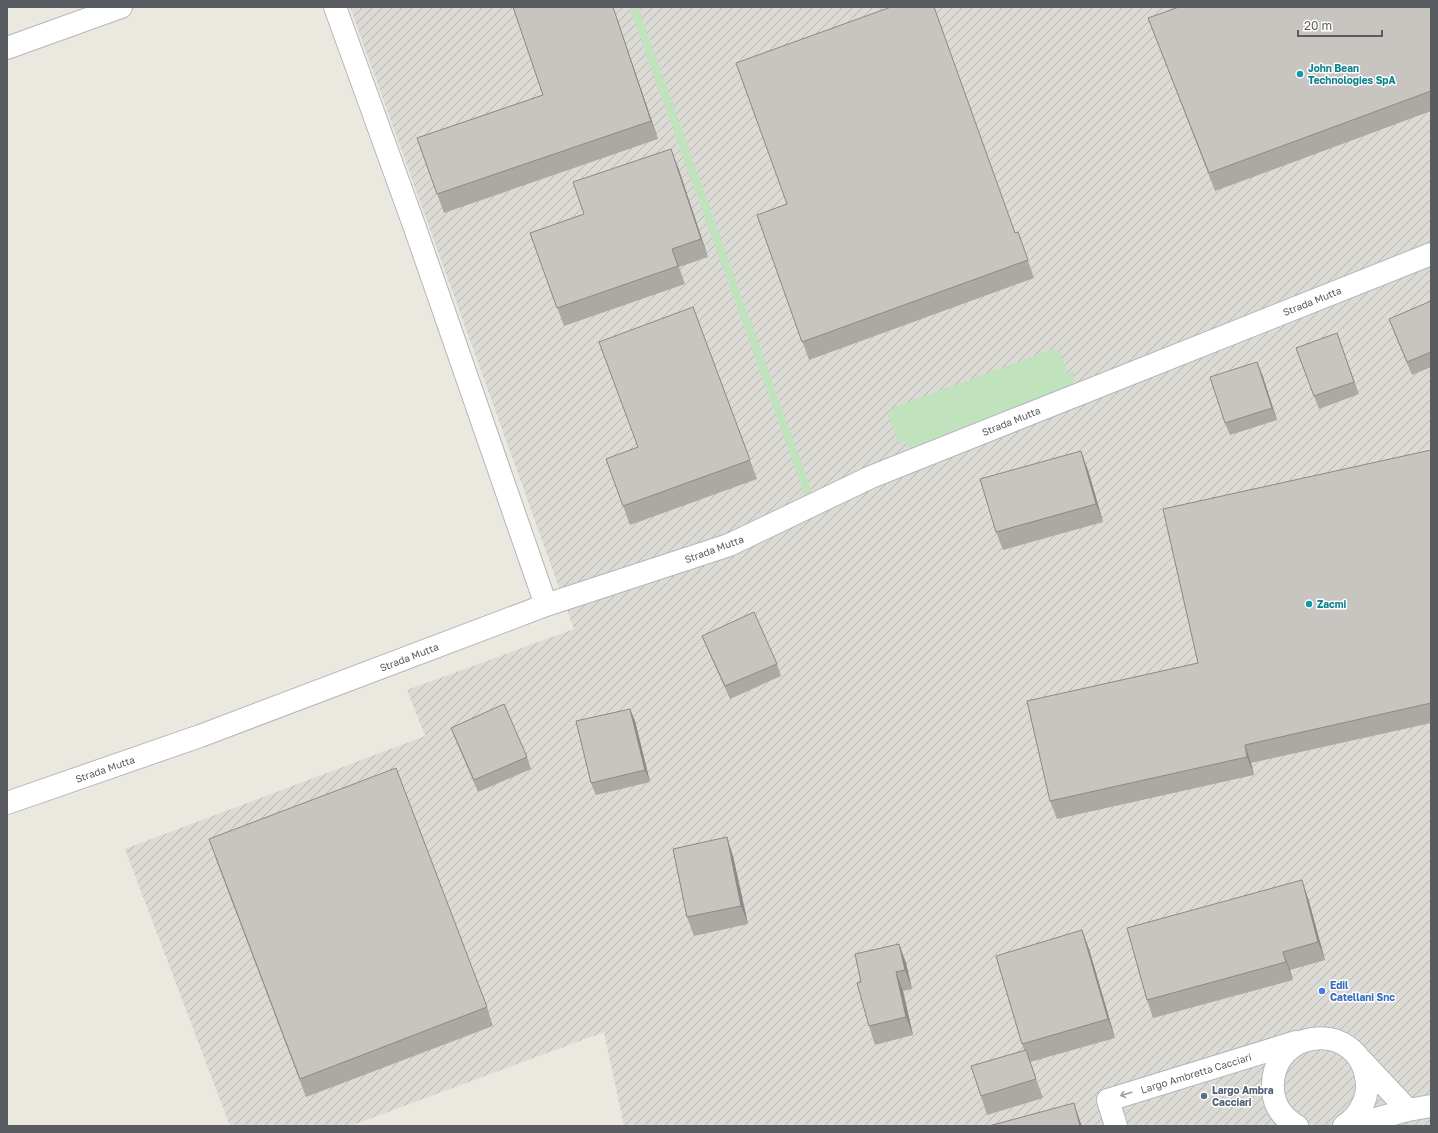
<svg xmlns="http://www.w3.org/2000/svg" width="1438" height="1133" viewBox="0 0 1438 1133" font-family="'Golos Text',sans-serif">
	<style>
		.industrial { fill: url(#industrial-furrows) }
		.grass { fill: #c0e2bd }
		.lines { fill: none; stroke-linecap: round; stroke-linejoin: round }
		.minor-casing { stroke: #b3b6ba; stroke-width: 24 }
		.minor { stroke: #fff; stroke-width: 22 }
		.wall { fill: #aca9a4 }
		.shaded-wall { fill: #8c8986 }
		.building { fill: #c8c4bf; stroke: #8c8986 }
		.oneway { stroke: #9b9da0 }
		.culture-dot { fill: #0f9aa8; stroke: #fff; stroke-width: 1.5 }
		.shop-dot { fill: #3f7fe0; stroke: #fff; stroke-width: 1.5 }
		.service-dot { fill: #5c6f8a; stroke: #fff; stroke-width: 1.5 }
		.labels { text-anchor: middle; stroke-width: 3; stroke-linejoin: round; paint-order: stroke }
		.culture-label { font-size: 10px; font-weight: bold; fill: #0d838f; stroke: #fff; text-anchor: start }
		.street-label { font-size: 10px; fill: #595c60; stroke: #fff }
		.shop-label { font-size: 10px; font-weight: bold; fill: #366cbe; stroke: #fff; text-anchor: start }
		.service-label { font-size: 10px; font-weight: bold; fill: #4e5e75; stroke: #fff; text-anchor: start }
	</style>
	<defs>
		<pattern id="industrial-furrows" width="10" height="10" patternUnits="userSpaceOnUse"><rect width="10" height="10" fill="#dcdad4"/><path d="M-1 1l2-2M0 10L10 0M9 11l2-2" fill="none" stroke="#b5b4af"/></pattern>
	</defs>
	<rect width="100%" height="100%" fill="#ebe8e0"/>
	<path class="industrial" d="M350,7h1081v1119h-807l-20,-94 -254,94h-120l-105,-277 300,-113 -18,-46 167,-61z"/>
	<path class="grass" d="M629,7h9l174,485 -7,4z
		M1053,349l7,3 8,22 6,-3 -1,10 -2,4 -161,64 -4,-8 -7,3 -11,-29 4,-7z"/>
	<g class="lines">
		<g class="minor-casing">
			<path id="minor" d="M335,7l80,221 131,377
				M7,48l114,-41
				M7,803l193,-67 346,-131 183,-60 142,-68 560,-223
				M1408,1110l23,-4
				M1116,1126l-8,-26 188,-58
				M1297,1126c-14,-8 -23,-20 -24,-36 -4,-64 89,-71 94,-7 1,17 -9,34 -23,43
				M1349,1126l59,-16 -46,-49"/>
		</g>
		<use href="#minor" class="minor"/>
	</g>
	<path class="wall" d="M513,7h100l45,132 -214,74 -27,-75 126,-43z
		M1431,7v104l-216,80 -67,-173z
		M678,167l30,90 -29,10 6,17 -121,42 -34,-93 54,-19z
		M757,215l258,18 3,-1 16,46 -225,82z
		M1431,301v66l-19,8 -18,-43 -5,-13z
		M693,307l64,172 -127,46 -24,-66 32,-11z
		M1337,333l22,61 -40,15 -23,-61z
		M1262,374l15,46 -47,15 -5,-12z
		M1431,450v273l-180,40 3,12 -197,44 -7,-18 148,-138z
		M1088,470l15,52 -100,28 -7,-18z
		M702,636l75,28 4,12 -51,23 -23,-51z
		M630,709l5,12 15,61 -54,13 -5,-12z
		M451,728l76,29 4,12 -53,23 -22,-51z
		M733,856l15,68 -54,12 -7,-19z
		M215,857l272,150 6,19 -187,71z
		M1308,898l17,62 -35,10 3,10 -140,38 -6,-18z
		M1082,930l7,19 26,89 -85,24 13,36 -56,17 -6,-19 43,-46 -2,-6z
		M899,944l7,19 6,26 -9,2 10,44 -38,10 -6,-19z"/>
	<path class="shaded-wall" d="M613,7l45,132 -7,-18z
		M671,149l7,18 30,90 -7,-18z
		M1257,362l5,12 15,46 -5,-12z
		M1081,451l7,19 15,52 -7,-18z
		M630,709l5,12 15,61 -5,-12z
		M1245,745l6,18 3,12 -7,-18z
		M727,837l6,19 15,68 -7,-18z
		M1302,880l6,18 17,62 -7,-18z
		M1082,930l7,19 26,89 -7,-19z
		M899,944l7,19 6,26 -7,-19z
		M1283,952l7,18 3,10 -7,-18z
		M896,972l7,19 10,44 -7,-18z
		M1074,1103l6,18 2,5h-2z"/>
	<path class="building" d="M513,7h100l38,114 -214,73 -20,-56 126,-43z
		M891,7h43l81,226 3,-1 10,28 -226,82 -45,-127 30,-11 -51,-141z
		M1179,7h252v84l-222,82 -61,-155z
		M671,149l30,90 -29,10 6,17 -121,42 -27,-75 54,-19 -11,-32z
		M1431,301v51l-24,10 -18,-43z
		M693,307l57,153 -127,46 -17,-47 32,-12 -39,-105z
		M1337,333l17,49 -40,14 -18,-48z
		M1257,362l15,46 -47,15 -15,-46z
		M1431,450v253l-186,42 2,12 -197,44 -23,-100 171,-38 -35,-154z
		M1081,451l15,53 -100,28 -16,-53z
		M754,612l23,52 -52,22 -23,-50z
		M504,704l23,53 -53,23 -23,-52z
		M630,709l15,61 -54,13 -15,-62z
		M396,768l91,239 -187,72 -91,-240z
		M727,837l14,69 -54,11 -14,-68z
		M1302,880l16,62 -35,10 3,10 -139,38 -20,-72z
		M1082,930l26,89 -86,25 -26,-88z
		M899,944l6,26 -9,2 10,45 -37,9 -12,-43 4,-1 -6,-28z
		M1026,1050l10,29 -55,17 -10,-30z
		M1074,1103l6,23h-91z"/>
	<defs><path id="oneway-shaft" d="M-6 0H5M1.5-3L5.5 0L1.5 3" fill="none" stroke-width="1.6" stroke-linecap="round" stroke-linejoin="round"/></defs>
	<use class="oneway" href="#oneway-shaft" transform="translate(1126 1094) rotate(163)"/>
	<g class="culture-dot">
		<circle cx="1300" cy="74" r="4"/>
		<circle cx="1309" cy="604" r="4"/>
	</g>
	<circle class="shop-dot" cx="1322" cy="991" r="4"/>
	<circle class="service-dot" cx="1204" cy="1096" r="4"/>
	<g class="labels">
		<g class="culture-label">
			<text x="1308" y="72">John Bean<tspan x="1308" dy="12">Technologies SpA</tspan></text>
			<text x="1317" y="608">Zacmi</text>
		</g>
		<g class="street-label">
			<text transform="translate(1312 301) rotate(-22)" y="4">Strada Mutta</text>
			<text transform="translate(1011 421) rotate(-22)" y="4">Strada Mutta</text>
			<text transform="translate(714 549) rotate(-20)" y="4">Strada Mutta</text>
			<text transform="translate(409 657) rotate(-21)" y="4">Strada Mutta</text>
			<text transform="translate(105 769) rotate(-19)" y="4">Strada Mutta</text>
			<text transform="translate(1196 1073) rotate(-17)" y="4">Largo Ambretta Cacciari</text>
		</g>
		<g class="shop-label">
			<text x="1330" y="989">Edil<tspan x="1330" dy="12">Catellani Snc</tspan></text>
		</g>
		<g class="service-label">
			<text x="1212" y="1094">Largo Ambra<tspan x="1212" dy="12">Cacciari</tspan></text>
		</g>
	</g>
	<rect width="1438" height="1133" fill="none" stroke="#595c60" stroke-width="16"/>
	<path d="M1298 30v6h84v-6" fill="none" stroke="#595c60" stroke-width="2"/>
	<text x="1304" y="30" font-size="12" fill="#595c60" stroke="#ffffff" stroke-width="3" paint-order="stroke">20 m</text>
</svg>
